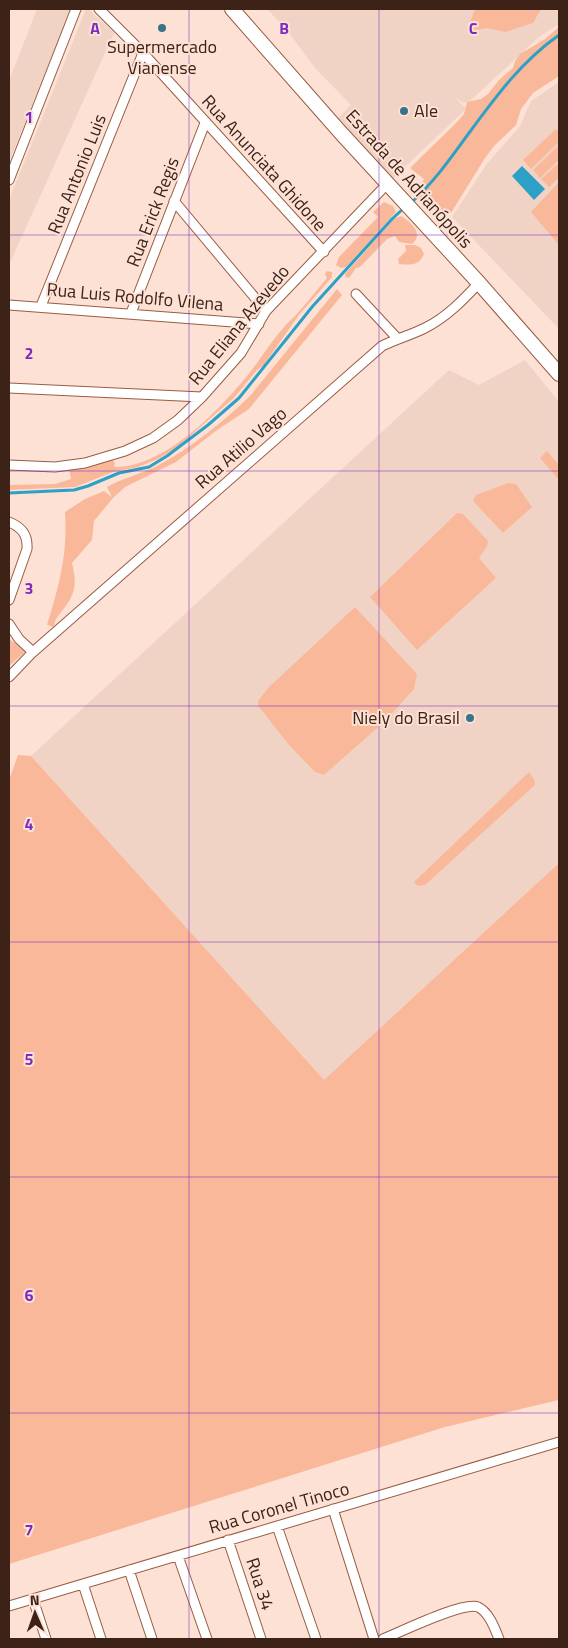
<svg xmlns="http://www.w3.org/2000/svg" width="568" height="1648" viewBox="0 0 568 1648" font-family="'Titillium Web',sans-serif">
	<style>
		.built { fill: #f1d3c5 }
		.green { fill: #fab89a }
		.water { fill: #2ca0c6 }
		.lines { fill: none; stroke-linecap: round; stroke-linejoin: round }
		.stream { stroke: #2ca0c6; stroke-width: 3 }
		.minor-casing { stroke: #985d41; stroke-width: 11 }
		.primary-casing { stroke: #985d41; stroke-width: 16 }
		.minor { stroke: #fff; stroke-width: 9 }
		.primary { stroke: #fff; stroke-width: 14 }
		.grid { fill: none; stroke: #7b2cbf; stroke-width: 1; stroke-opacity: 0.55 }
		.poi-dot { fill: #37738a; stroke: #fde1d5; stroke-width: 2 }
		.labels { text-anchor: middle; stroke-width: 4; stroke-linejoin: round; paint-order: stroke }
		.poi-label { font-size: 18px; fill: #3c2217; stroke: #fde1d5 }
		.street-label { font-size: 18px; fill: #3c2217; stroke: #fde1d5 }
		.grid-label { font-size: 16px; text-anchor: middle; font-weight: bold; fill: #7b2cbf; stroke: #fde1d5; stroke-width: 4; stroke-linejoin: round; paint-order: stroke }
	</style>
	<rect width="100%" height="100%" fill="#fde1d5"/>
	<path class="built" d="M37,9h34l-62,153v-81z
		M86,9h2l26,24 -105,232v-65z
		M267,9h292v15l-20,13 -69,64 -7,2 -7,-5 -33,-35 43,46 -78,74 -54,-61 17,-17 -36,-37 -29,-39z
		M559,82v247l-107,-112 34,-52 34,-39 11,-25z
		M525,360l34,42v461l-235,218 -293,-325 418,-386 30,15z"/>
	<path class="green" d="M475,9h66l-8,14 -28,9 -19,-4 -14,3 -4,-4z
		M559,27v49l-26,17 -12,16 -5,16 -22,21 -9,12 -34,55 -8,2 -21,-13 -8,-8 10,-15 -14,-11 49,-48 5,-6 3,-12 14,-3 7,-5 11,-14 14,-12 2,-7 5,-7 25,-15z
		M556,129l3,3v10l-28,27 -8,-9z
		M559,145v15l-19,18 -7,-8z
		M559,163v15l-10,9 -8,-8z
		M559,182v63l-28,-33z
		M384,202l9,4 3,6 -50,55 -5,1 -5,-3 3,-8 39,-40 -5,-5z
		M401,216c9,6 24,17 11,28l-13,-2 -4,-6 -8,3 -27,28 -4,1 -7,10 -3,-1 -1,-3 49,-55z
		M405,245h10l6,3 3,6c-5,12 -13,11 -25,10l-1,-5 8,-8z
		M327,271l5,1v5l-33,38 -36,51 -6,4 -23,28 -58,50 -18,11 -20,8 -25,5 -38,15 -66,3v-5l46,-1 16,-5 -2,-11 42,-10 4,5 -1,4c48,1 99,-51 128,-85 15,-17 27,-38 42,-55 3,-4 7,-7 11,-11 11,-12 21,-25 32,-38l-2,-4z
		M337,289l5,6 -93,114 -32,21 -41,32 -51,25 -12,11 -19,23 -2,19 -20,23c5,21 4,31 -10,48 -4,5 -8,9 -8,16l-7,-2c12,-39 21,-71 18,-113l20,-13 19,-8 8,6 -5,-10c16,-9 34,-13 50,-21 34,-18 66,-44 93,-70z
		M547,451l12,14v15l-19,-22z
		M508,483l8,1 16,23 -29,26 -30,-32 3,-6z
		M457,513l6,1 25,27 -1,5 -8,12 17,20 -79,72 -47,-53z
		M355,607l62,67 -3,15 -30,33 -60,53 -9,-3 -26,-27 -30,-38 -1,-6 10,-13z
		M9,639l17,12 -17,15z
		M18,755l13,1 293,324 235,-217v537l-114,27 -436,137v-784z
		M529,772l5,7 1,6 -110,100 -7,1 -4,-4z"/>
	<path class="water" d="M522,166l23,23 -11,11 -22,-24z"/>
	<g class="lines">
		<path class="stream" d="M411,203c23,-21 40,-45 58,-70 27,-37 53,-72 90,-98
			M9,493l65,-3 14,-4 31,-13 30,-6 18,-11 41,-31 31,-27 73,-91 80,-88 12,-11"/>
		<g class="minor-casing">
			<path id="minor" d="M99,9l44,44 181,199
				M9,180l67,-171
				M174,201l92,110
				M356,294l41,44
				M9,305l250,19
				M41,306l102,-253
				M131,313l74,-190
				M9,388l193,9
				M9,465l46,2 30,-4 40,-12 28,-13 25,-18 24,-23 39,-44 25,-42 121,-127
				M9,522c12,5 19,12 18,27l-18,51
				M9,624l10,15 14,13
				M9,677l24,-25 349,-306c14,-7 29,-11 43,-18 22,-11 38,-28 54,-45
				M333,1509l41,130
				M277,1526l39,113
				M228,1540l33,99
				M178,1556l29,83
				M129,1570l23,69
				M83,1584l18,55
				M33,1599l13,40
				M9,1606l550,-164
				M383,1639c18,-7 80,-38 95,-32 11,5 17,22 21,32"/>
		</g>
		<g class="primary-casing">
			<path id="primary" d="M232,9l109,124 138,150 80,91"/>
		</g>
		<use href="#minor" class="minor"/>
		<use href="#primary" class="primary"/>
	</g>
	<path class="grid" d="M189,9v1630M379,9v1630M9,235h550M9,471h550M9,706h550M9,942h550M9,1177h550M9,1413h550"/>
	<g class="poi-dot">
		<circle cx="162" cy="28" r="5"/>
		<circle cx="404" cy="111" r="5"/>
		<circle cx="470" cy="718" r="5"/>
	</g>
	<g class="labels">
		<g class="poi-label">
			<text x="162" y="53">Supermercado<tspan x="162" dy="21">Vianense</tspan></text>
			<text x="414" y="117" text-anchor="start">Ale</text>
			<text x="460" y="724" text-anchor="end">Niely do Brasil</text>
		</g>
		<g class="street-label">
			<text transform="translate(264 163) rotate(48)" y="6">Rua Anunciata Ghidone</text>
			<text transform="translate(77 174) rotate(-68)" y="6">Rua Antonio Luis</text>
			<text transform="translate(409 179) rotate(48)" y="6">Estrada de Adrianópolis</text>
			<text transform="translate(153 212) rotate(-69)" y="6">Rua Erick Regis</text>
			<text transform="translate(135 297) rotate(5)" y="6">Rua Luis Rodolfo Vilena</text>
			<text transform="translate(239 325) rotate(-51)" y="6">Rua Eliana Azevedo</text>
			<text transform="translate(241 448) rotate(-41)" y="6">Rua Atilio Vago</text>
			<text transform="translate(279 1508) rotate(-16)" y="6">Rua Coronel Tinoco</text>
			<text transform="translate(260 1584) rotate(72)" y="6">Rua 34</text>
		</g>
	</g>
	<g class="grid-label">
		<text x="95" y="34">A</text>
		<text x="284" y="34">B</text>
		<text x="473" y="34">C</text>
		<text x="29" y="123">1</text>
		<text x="29" y="359">2</text>
		<text x="29" y="594">3</text>
		<text x="29" y="830">4</text>
		<text x="29" y="1065">5</text>
		<text x="29" y="1301">6</text>
		<text x="29" y="1536">7</text>
	</g>
	<rect width="568" height="1648" fill="none" stroke="#3c2217" stroke-width="20"/>
	<g transform="translate(35 1613) rotate(358)" stroke="#fde1d5" stroke-width="4" paint-order="stroke">
	<path d="M0-4L9 19L0 12L-9 19Z" fill="#3c2217"/>
	<text y="-8" font-size="14" font-weight="bold" text-anchor="middle" fill="#3c2217">N</text>
	</g>
</svg>
